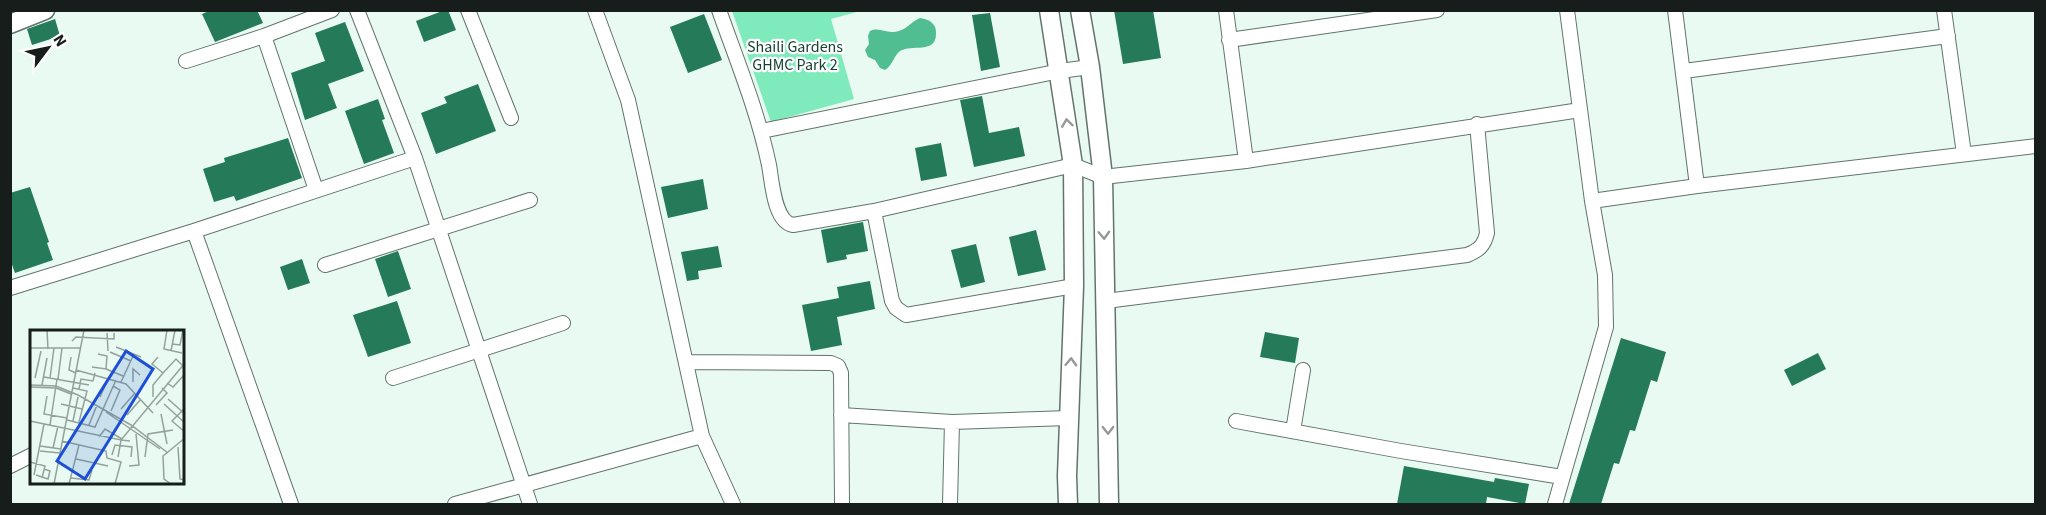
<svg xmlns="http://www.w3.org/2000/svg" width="2046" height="515" viewBox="0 0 2046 515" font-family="'Source Sans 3',sans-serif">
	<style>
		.green { fill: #7feabb }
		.water { fill: #51be91 }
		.building { fill: #247a59 }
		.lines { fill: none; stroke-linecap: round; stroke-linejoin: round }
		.street-casing { stroke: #63736b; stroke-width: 16 }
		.secondary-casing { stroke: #63736b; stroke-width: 21 }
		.street { stroke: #fff; stroke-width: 14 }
		.secondary { stroke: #fff; stroke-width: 18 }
		.oneway { stroke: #969998 }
		.labels { text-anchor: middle; stroke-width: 4.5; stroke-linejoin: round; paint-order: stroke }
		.park-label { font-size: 16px; fill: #154331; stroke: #fff }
		.inset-road { fill: none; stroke: #94a29b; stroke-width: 1.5 }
		.view { fill: #1d4ed8; fill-opacity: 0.15; stroke: #1d4ed8; stroke-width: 3 }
		.inset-edge { fill: none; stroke: #161d1a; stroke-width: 3 }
	</style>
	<rect width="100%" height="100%" fill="#e8faf1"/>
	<path class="green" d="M732,11h128l-29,8 23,80 -83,23z"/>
	<path class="water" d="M920,18c5,1 10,2 13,6 3,3 3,6 3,10 0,20 -24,10 -36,17 -7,6 -7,14 -15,19l-5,-2 -5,-8 -7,-3 -3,-7 4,-6 -1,-8 2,-5c9,-4 15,2 24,1 12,-1 16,-10 26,-14z"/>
	<path class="building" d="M211,10h46l6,13 -48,19 -13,-28z
		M445,10h3l8,20 -32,12 -8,-21z
		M1114,10h39l8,48 -38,6z
		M990,13l10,54 -19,4 -9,-56z
		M704,14l18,46 -34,13 -18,-46z
		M55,19l5,17 -28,9 -5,-16z
		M345,22l19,49 -36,13 9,24 -32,12 -14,-47 34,-12 -10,-28z
		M478,84l18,47 -60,23 -15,-41 26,-10 -3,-6z
		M982,96l7,37 30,-6 6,29 -51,11 -14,-67z
		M378,99l7,20 -3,1 12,33 -30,11 -19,-53z
		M288,138l14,40 -66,23 -2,-5 -20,6 -11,-33 22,-7 -1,-4z
		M941,143l6,33 -26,5 -6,-33z
		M703,179l5,30 -40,9 -7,-31z
		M30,187l19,55 -2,1 6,17 -38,13 -5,-14v-66z
		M863,222l5,29 -22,4 1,4 -20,4 -6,-33z
		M1036,230l10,40 -28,6 -9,-39z
		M976,244l9,38 -24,6 -10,-38z
		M718,246l4,21 -24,4 1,8 -12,2 -6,-29z
		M398,251l13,38 -23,8 -13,-38z
		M302,259l8,24 -22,7 -8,-23z
		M870,281l5,28 -38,8 5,28 -31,6 -9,-46 37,-7 -2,-11z
		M397,301l14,42 -43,14 -15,-42z
		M1265,332l34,6 -4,25 -35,-6z
		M1621,338l45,14 -9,30 -6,-2 -16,51 -5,-1 -11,34 -5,-1 -13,41h-32z
		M1818,353l8,16 -34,17 -8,-16z
		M1404,466l90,16 1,-4 34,6 -4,20 -38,-7 -1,7h-89z"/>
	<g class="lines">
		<g class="street-casing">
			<path id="street" d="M357,10l58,148 115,346
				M468,10l43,108
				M595,10l33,90 74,336 31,68
				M719,10c18,51 39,102 50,155 3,16 5,57 24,60l81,-14 199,-46 30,12 143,-16 334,-51
				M1226,10l20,151
				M1675,10l22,176
				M1944,10l20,144
				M264,36l52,154
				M1229,40l208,-30
				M186,61l78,-25 68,-26
				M1684,71l264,-35
				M762,131l298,-60 30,-4
				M1592,201l105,-15 339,-40
				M874,211l18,90 4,7 10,7 168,-29
				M194,231l97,273
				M325,265l205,-65
				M10,288l184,-57 221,-73
				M1106,301l361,-46c12,-5 17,-9 20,-22l-10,-109
				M686,362l145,1 7,3 3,7 1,131
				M393,378l170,-55
				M841,415l111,7 117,-4
				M1236,421l165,30 161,26
				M1293,431l10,-61
				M10,466l22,-11
				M455,504l247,-68
				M950,504l2,-82
				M1555,504l51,-177 -1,-52 -13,-74 -25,-191"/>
		</g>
		<g class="secondary-casing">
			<path id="secondary" d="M1049,10l24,155 1,121 -7,190 1,28
				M1080,10l10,57 13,110 6,327
				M10,24l35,-14"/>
		</g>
		<use href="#street" class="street"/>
		<use href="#secondary" class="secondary"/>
	</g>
	<defs><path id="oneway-chevron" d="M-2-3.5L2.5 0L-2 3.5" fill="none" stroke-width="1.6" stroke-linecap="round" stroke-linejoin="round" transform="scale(1.5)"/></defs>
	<g class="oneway">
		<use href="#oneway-chevron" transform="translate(1067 123) rotate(-98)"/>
		<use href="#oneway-chevron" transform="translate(1104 235) rotate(88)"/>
		<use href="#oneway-chevron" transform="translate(1071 362) rotate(-88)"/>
		<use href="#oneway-chevron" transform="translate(1108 430) rotate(89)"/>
	</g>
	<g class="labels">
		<g class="park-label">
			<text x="795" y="52">Shaili Gardens<tspan x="795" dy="18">GHMC Park 2</tspan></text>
		</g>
	</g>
	<g transform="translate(30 330)">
		<rect width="154" height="154" fill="#e8faf1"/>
		<path class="inset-road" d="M17,0l1,19M137,0l-3,19 18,4M77,3l1,18M42,11l4,-4 38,2v-6M142,14l8,1 3,-15M86,17l25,10M0,18h51M141,21l4,-21M80,22l21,9M41,27l-2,13 7,3M128,27l-6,7 11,9M62,37l14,2 1,-13 -9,-2M76,39l17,7M46,40l50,14 27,29M14,47l45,8M5,48l6,-27M20,48l4,-30M28,49l4,-31M91,52l13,-28M103,52v-13l7,6M137,53l6,4 12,-13M0,55l26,1 22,9 53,30 37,28M12,55l5,-27M0,57l26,1 15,6M43,58l14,3 -8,31M49,59l2,-10 12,2 2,-8M17,66l-3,18 23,4M70,67l9,-20M123,67v-12l10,-12 13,-14 6,6M138,69l17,15M31,74l21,5M134,74l21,19M126,75l11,-12 -5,-5M155,78l-13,13 13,11M91,79l14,-16M81,81l9,-21 -7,-4M76,82l54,37M131,84l6,30M97,85l14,-16M37,90l28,7 21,-47M0,91l91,19 64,-77M43,91l5,-24M20,95l7,-46M59,95l8,-20M69,107l6,-8 17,10M32,111l44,10 1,7 14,4 -6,22M10,116l21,3M148,117l2,32 5,1M23,118l5,-22M10,121l20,2M82,125l3,-10 17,2 -1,10M88,127l3,-17 9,1M115,127l3,-23 25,-4M46,129l32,7M0,132l15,4 -3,12M99,136l10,-1 -3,-31M4,145l10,-51M6,145l12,4 2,-8 -6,-2M41,148l18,2 3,-10M24,154l30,-154M39,154l10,-39M141,154l-7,-5 -1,-23 22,-18"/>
		<path class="view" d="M96,21l27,18 -68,110 -28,-18z"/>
		<rect width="154" height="154" class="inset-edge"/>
	</g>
	<rect width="2046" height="515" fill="none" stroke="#161d1a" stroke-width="24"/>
	<g transform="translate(48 48) rotate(58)" stroke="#ffffff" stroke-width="4.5" paint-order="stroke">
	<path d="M0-4.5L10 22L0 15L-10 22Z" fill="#161d1a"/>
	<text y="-9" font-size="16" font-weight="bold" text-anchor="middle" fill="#161d1a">N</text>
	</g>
</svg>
